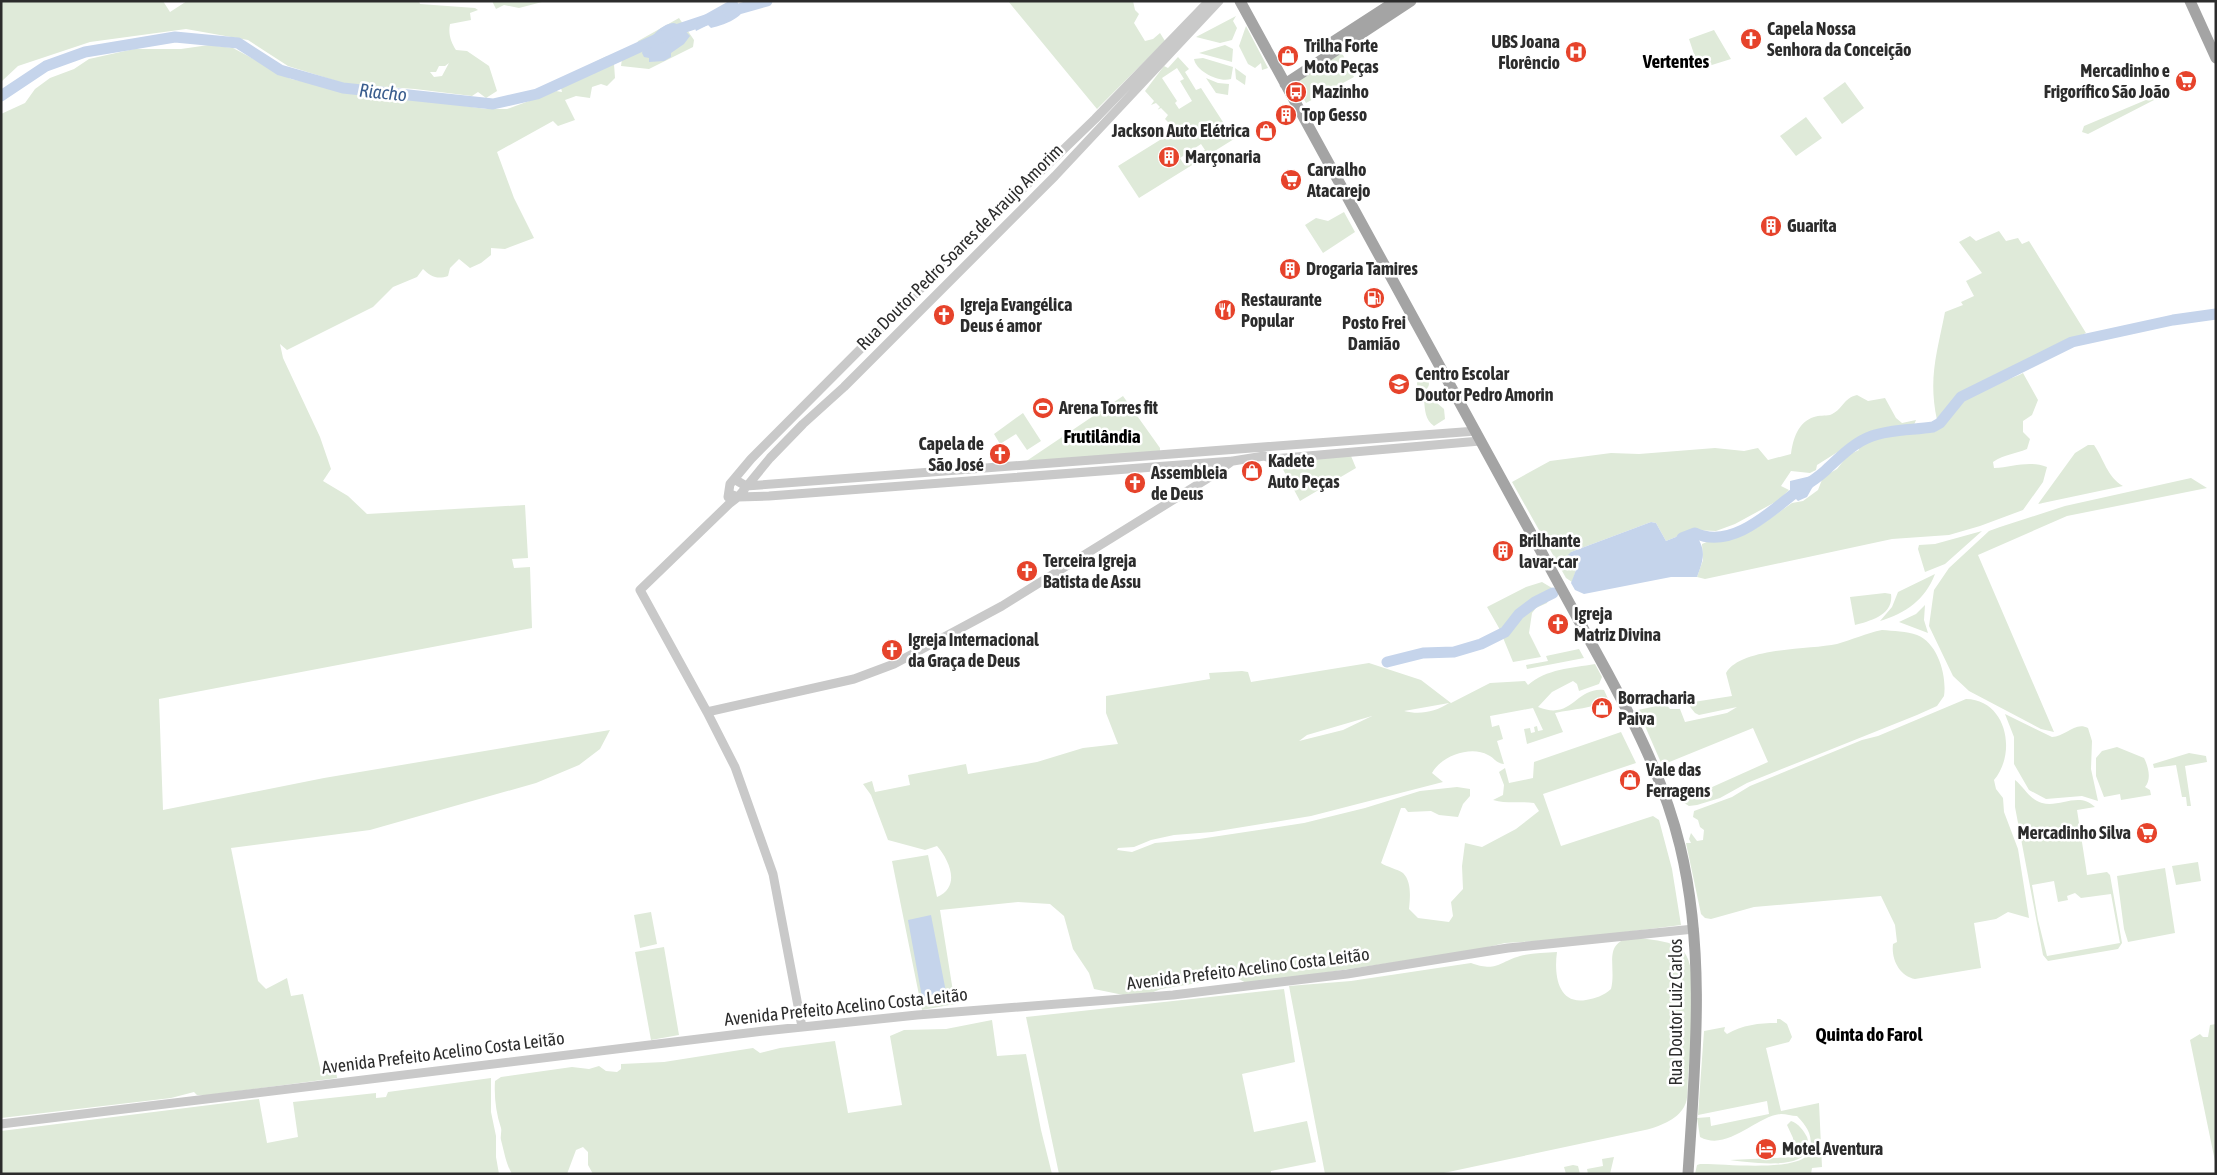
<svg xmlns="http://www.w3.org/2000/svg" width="2217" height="1175" viewBox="0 0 2217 1175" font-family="'Asap Condensed',sans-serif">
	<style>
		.green { fill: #dfead9; fill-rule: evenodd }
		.water { fill: #c5d4eb }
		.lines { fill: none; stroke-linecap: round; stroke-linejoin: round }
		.river { stroke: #c5d4eb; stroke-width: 11 }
		.minor { stroke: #c9c9c9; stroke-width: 9 }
		.major { stroke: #a4a4a4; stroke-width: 11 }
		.labels { text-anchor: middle; stroke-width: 5; stroke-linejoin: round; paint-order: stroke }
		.poi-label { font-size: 18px; font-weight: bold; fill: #2c2c2c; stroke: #fff; text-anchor: start }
		.street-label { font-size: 18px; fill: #2c2c2c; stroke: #fff }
		.neighbourhood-label { font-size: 19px; font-weight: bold; fill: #000; stroke: #fff }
		.water-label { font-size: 19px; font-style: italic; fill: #3a5d8e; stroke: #fff }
	</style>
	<rect width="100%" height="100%" fill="#fff"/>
	<path class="green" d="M1,1h162l7,11 17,-11h232l1,3 55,4 3,2 -8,3 1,7 -21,4c-2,10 1,18 6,26l11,1 22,15 8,25 -11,7 -8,-6 -6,4 -57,-7 -69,-5 -58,-18 -40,-26 -62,-11 -96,13 -72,24 -17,16zM449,63l-7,13 -8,1 -4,-5h6l3,-6h6z
		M492,1h54l-27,7 -15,-3 -8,4z
		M1008,1h125l2,9 4,4 -5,9 11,18 8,-2 7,-6 5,8 -68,68z
		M1236,16l-3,5 4,7 -5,12 -12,3 -24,-6z
		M679,18l15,22 -1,7 -44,22 -28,-3 1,-7 11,-5 5,-13z
		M1246,26l22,42 -6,2 -1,-7 -6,5 -7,-4 -9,-18z
		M1714,30l17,29 -32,10 -10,-30z
		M209,45l24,3 58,31 66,14 58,5 8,4 6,-1 57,8h21l49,-18 6,1 -3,-12 48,-24 7,8 1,14 -8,8 -6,-2 -9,3 -2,11 -14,-2 -11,4 10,20 -17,6 -5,-5 -56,31 17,46 20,40 -29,11 -14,-1v7l-10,8 -11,5 -11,-9 -9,9 -2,8c-11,4 -18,0 -25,-7l-6,8 -24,10 -20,20 -86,43 -7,-6 3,14 37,79 11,32 -8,12 25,15 19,18 158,-9 3,53 -16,1 2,9 16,-1 2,61 -373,71 4,111 161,-32 286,-48 -10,19 -21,16 -43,18 -166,47 -139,18 27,133 8,8 21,-11 4,18 12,-2 18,78 15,-2 1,8 -129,17h-11l-3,-3 -23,6 -170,20v-1004l24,-11 10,-14 15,-11 24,-9 15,-10 45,-10h47z
		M1225,45l8,4 -1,13 -33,-9z
		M1339,53l4,2 11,22 -48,26 -12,-22z
		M1178,57l11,12 -4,3 11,18 5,-2 33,51 -95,59 -21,-32 58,-36 -11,-11 3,-4 -7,-7 -4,2 3,-3 -4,-4 -5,2 3,-4 -9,-10 19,-25 4,2zM1177,68l7,11 -4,2 12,20 -13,8 -4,-6 2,-2 -15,-23zM1201,144l4,6 -22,13 -3,-5z
		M1203,58l30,9 -2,12c-12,4 -35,-8 -37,-20z
		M1235,68l11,8 -1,9 -9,-6z
		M1206,78l12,5 11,1 -1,11 -12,-2z
		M1845,82l19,26 -22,16 -19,-26z
		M2153,97h2l-1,3 -66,34 -6,-2 2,-6z
		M1806,117l16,21 -26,18 -16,-20z
		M1344,212l11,20 -32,21 -18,-28 11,-7 12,3z
		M1999,231l7,10 12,-3 4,6 7,-3 57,92 -128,63 -21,24c-9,-42 0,-67 8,-108l18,-7 -2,-3 13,-6 -8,-15 16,-8 -23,-31 11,-6 6,5z
		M2023,373l15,27 -6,15 -9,6v11l7,7 -3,10c-12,5 -22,5 -34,13l1,6c19,-1 35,-8 53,-1l-4,15 -20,28 -43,16 -31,9 -57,4 -187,40 -8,-2 6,-17 -1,-16 7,-3h17l14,-6 18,-8 34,-24 11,-2 15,-11 5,-13 14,-8 11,-14 11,-5 -2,-3c24,-14 50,-14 78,-15 8,-9 15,-22 24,-31 14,-14 48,-19 64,-28z
		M1417 384a6 6 0 1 1 12 0a6 6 0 1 1-12 0Z
		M1433,394l4,9 7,6 1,10 -11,7c-9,-6 -9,-16 -10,-26z
		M1857,395l11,6 17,-3 11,20 6,5 14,-3 -2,5 -51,11 -46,29 -1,5 -6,3 -19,-2 -10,15 8,4 -10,10 -44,24 -19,7 -23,-1 -27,11 -10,-18 -5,-1 -80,30 5,18 -4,12 -6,-4 -54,-96 38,-21 61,-8 28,1 76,-6 29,3 14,-3 10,12 23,-6c2,-15 7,-32 23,-37 5,-2 11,-1 16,-2 13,-5 13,-17 27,-20z
		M1123,396l37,52v4l-135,10z
		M1023,413l18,28 -14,9 -11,-16 -16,10 -6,-10z
		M2088,445h6c10,14 13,32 29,41l-85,18 37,-51z
		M1351,456l5,12 -56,33 -21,-39z
		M2191,478l16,10 -140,28 -89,39 76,177 -13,-3 -72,-38 -16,-15 -24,-50 5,-36 15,-22 40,-37 11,-4 65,-21z
		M1982,531l-37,33 -20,8 -7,-23 1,-4 16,-1z
		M1935,574c-10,26 -29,39 -55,47l12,-14 6,-15z
		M1542,582l10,6 1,3 -6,12 -11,5 -4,5 -3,20 12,24 -28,5 -14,-34 -12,-21 39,-20z
		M1885,593l6,1c3,21 -21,27 -36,31l-5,-28z
		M1925,605l-1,15 4,13 -29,-11 17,-8z
		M1882,630c11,1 25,1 35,5 21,8 30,41 27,61l-7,10 -20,9 -170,68 -27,15 -23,7 -8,1 -8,-5 87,-39 -15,-34 -91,37 -24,-55 28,-6 4,5h10l5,13 42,-9 10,-6 -38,8 -4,-2 -8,-10 45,-7 -6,-23c15,-26 83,-23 111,-29 15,-4 29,-11 45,-14z
		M1579,649l5,9 -57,11 -1,-4 22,-4 -2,-5z
		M1369,663l52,17 30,23 39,-20 35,-2 3,4c18,-16 44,-17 67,-21l7,13 -3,7 -20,7 -2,-7 -4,-3 -21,11 -14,15c35,14 37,-20 66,-17l5,11c-17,7 -35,8 -54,12l8,19 -36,12 -3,-15 6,-1 1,5 4,-1 -1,-5 3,-1 1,5 5,-1 -10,-22 -43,8 2,11 7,-2 4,14 -6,2 7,23c-9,-1 -9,-6 -16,-9 -17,-10 -47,1 -56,18l11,9 -132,34 -99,16 -38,3 -23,5 -17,7 -16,1 -1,2 15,2 23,-9 44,-4 105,-16 61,-15 55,-17 37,-4 13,2v7l-7,8 -5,13 -19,-2 -8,-4 -23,1 -3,-4h-4l-20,55c6,4 16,6 22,10 9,9 7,25 6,36l9,9 31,4 4,-6 -2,-14 12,-13 -1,-23 3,-23 17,4 34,-18 23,-18 -5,-8c-14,-2 -27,1 -41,-3l10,-5 1,-10 -5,-13 6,-4 4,15 24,-5 1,-16 87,-30 15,31 -93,31 18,52 92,-30 6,4 13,49 9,56 -110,14 -66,4 -34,8 -223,33 -9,-5 -5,-12 -12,12 -61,10 -23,9 -44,-9 -5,-16 -16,-24 -9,-33 -14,-12 -32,-2 -78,8 15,94 -33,6 -30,-149 36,-6 9,42c24,-10 13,-36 0,-51l-12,4 -37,-10 -17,-45 -8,-11 9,-3 3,11 35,-7 -2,-10 58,-11 2,10 69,-12 46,-14 35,-4 -12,-31v-17l104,-17 -1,-6 33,-2 6,1 3,10zM1449,703c-14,9 -29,12 -45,8zM1372,716l-29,14 -44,11 8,-6z
		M1966,699c41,1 51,54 28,81l2,9 7,9 1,14 14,37 11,69 -21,-6 -12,7 -22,4 7,45 -66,11c-15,-3 -24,-19 -22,-35l4,-2 -2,-17 -14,-29 -127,11 -43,12 -6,-1 -4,-4 -15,-71h5l-2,-4 2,-6 6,8 6,-1 1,-10 -4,-3 -2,-7 -5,-3 1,-6 38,-14 18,-11 112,-46 16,-4z
		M2005,714l47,23c13,0 23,-16 36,-9l4,13 -1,28 7,32 -16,-5 -36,3 -17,-9 -15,-26v-27z
		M2117,747l27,11c4,8 8,21 1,29l5,3 1,5 -30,5 -1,-6 -16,3 -8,-21v-18l6,-7z
		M2189,753l17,3 1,6 -22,4 6,40h-4l-1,-9h-4l-6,-32 -22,3 -1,-4z
		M2015,780c9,7 15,20 27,23 18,5 37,-12 53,4l-18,3 9,58 1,7 20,-3 3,3 12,68 -4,6 -70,12 -5,-6 -28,-148zM2054,881l4,21 10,-2 -1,-4 8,-3 6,5 30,-4 9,49 -73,13 -9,-36 -6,-35z
		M2198,862l3,19 -25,4 -4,-19z
		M2165,868l10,65 -47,9 -4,-13 -7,-53z
		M651,912l6,32 -17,4 -6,-33z
		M1634,937c15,3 41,3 50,15 17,21 6,98 4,125 -1,9 1,22 -4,30 -7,13 -26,20 -39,23l-206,44h-114l-36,-188 62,-5 120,-18c26,9 26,0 49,-7 12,-3 25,-3 37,-4 -3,21 0,53 29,48 10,-2 17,-4 25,-11 6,-23 -10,-47 23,-52z
		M664,947l15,88 -28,5 -16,-88z
		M1284,989l11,73 -53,12 12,58 53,-11 9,41 -45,9v3h-212l-33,-157z
		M1777,1019h3l7,5 5,13 -3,5 -23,6 15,63 38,-8 3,64 -10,1 -1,6h-116l2,-9 3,-1c22,-1 113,11 111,-18 0,-14 -4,-19 -14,-30 -5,0 -11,-2 -16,-2 -25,2 -53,38 -81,23l-3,-19 13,-1 1,9 58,-12 -2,-13 -69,14 6,-84 21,-4 -1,4 3,3c15,-9 32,-11 50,-11z
		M992,1020l5,36 29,-2 15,76 11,44h-459l-5,-9v-13l-5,-5 -7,3 -9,24h-55c-6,-10 -8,-23 -11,-34 -1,-4 1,-8 0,-12 -5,-15 -7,-31 -6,-47l6,-4 71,-10 17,2 10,-3 7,5 11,1 4,-3v-5l43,-2 89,-14 7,5 20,-5 55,-7 13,72 54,-8 -12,-69 14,-6 42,-1z
		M2216,1024v142l-26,-126 10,-6 3,3h5l2,-12z
		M491,1078v34l5,24v21l3,17h-498v-43l258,-32 8,44 31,-6 -5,-35 83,-9v5l10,-1 2,-5z
		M1791,1121c7,2 13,10 16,16 12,37 -59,25 -77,23l64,-3 -1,-19 -6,-13z
		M1614,1157l-4,17h-22l-1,-5 16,-3 -1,-7z
		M1573,1165l5,1 2,8h-14l-2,-7z"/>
	<path class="water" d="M729,1h8l5,11c-4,8 -22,14 -31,16l-3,-3 -12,6 -3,-8 4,-4z
		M674,23l6,2 10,11 -6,8 -13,9v4l-7,4 -15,1v-4l-5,-1 -2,-4c5,-12 17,-29 32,-30z
		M1811,476l5,5 -9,16 -9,4 -8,-8v-12z
		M1651,522l5,1 10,18 27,-11c13,19 12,26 4,47h-26l-87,17 -9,-4 -4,-7 5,-13 -9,-3 -4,-7 8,-8z
		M931,915l15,77 -24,5 -14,-77z"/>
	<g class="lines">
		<path class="river" d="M728,12l39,-11
			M1,96l45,-30 39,-14 90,-15 63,6 42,27 63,18 150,16 44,-10 142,-65 27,-9
			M1682,538l13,-5c36,17 74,-20 101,-41 11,-8 24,-15 33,-25 13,-12 26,-25 43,-31 18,-7 42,-6 61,-9l7,-4 21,-26 111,-55 101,-22 43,-6
			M1387,662l36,-9 31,-1 27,-8 24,-12 14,-18 16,-12 18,-9"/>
		<path class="minor" d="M734,479l12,7 730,-55
			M730,494l8,3 31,-1 464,-35 31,-5 9,3 207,-18
			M728,497l2,-13 21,-25 202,-203 142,-137 114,-118
			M707,712l147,-33 40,-15 108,-58 208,-129 22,-16
			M802,1027l-29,-153 -38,-107 -28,-55 -67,-122 89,-86 9,-7 32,-39 33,-34 41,-37 211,-211 164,-175
			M1,1124l763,-93 153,-16 256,-20 174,-21 161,-26 186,-19"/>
		<path class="major" d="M1240,1l367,671c30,56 58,112 73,174 26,107 15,219 8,328
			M2190,1l26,57
			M1334,41l62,-40
			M1285,84l126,-83"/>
	</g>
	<defs>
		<g id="church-disc" transform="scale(1.125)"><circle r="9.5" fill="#e6432b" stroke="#fff"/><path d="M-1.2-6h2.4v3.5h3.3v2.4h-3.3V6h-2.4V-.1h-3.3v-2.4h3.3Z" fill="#fff"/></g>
		<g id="hospital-disc" transform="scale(1.125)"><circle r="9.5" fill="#e6432b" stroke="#fff"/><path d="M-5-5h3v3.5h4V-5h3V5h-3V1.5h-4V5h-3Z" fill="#fff"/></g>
		<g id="shop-disc" transform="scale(1.125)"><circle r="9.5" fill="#e6432b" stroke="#fff"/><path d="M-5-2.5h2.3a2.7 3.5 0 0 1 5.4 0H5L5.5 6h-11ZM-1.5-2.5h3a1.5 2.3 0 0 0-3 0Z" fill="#fff"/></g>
		<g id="supermarket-disc" transform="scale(1.125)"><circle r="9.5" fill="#e6432b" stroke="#fff"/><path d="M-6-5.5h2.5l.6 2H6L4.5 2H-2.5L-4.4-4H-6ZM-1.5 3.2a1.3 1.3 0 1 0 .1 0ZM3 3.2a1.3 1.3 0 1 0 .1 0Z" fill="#fff"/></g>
		<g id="bus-disc" transform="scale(1.125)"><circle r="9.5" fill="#e6432b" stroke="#fff"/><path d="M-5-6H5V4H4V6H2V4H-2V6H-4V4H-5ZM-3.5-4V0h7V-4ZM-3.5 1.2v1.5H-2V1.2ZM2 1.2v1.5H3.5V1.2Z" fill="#fff"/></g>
		<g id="building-disc" transform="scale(1.125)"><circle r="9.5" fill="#e6432b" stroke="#fff"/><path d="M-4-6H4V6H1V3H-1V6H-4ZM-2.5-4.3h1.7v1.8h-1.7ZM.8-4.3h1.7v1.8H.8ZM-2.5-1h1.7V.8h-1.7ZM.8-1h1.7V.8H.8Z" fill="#fff"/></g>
		<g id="fuel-disc" transform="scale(1.125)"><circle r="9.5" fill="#e6432b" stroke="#fff"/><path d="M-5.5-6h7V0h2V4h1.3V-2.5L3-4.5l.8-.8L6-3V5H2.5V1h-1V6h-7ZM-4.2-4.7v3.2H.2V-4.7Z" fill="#fff"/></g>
		<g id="restaurant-disc" transform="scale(1.125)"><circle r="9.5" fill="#e6432b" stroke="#fff"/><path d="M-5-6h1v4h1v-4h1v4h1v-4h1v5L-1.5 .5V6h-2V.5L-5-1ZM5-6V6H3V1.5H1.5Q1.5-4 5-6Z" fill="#fff"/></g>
		<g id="school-disc" transform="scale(1.125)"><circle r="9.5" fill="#e6432b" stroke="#fff"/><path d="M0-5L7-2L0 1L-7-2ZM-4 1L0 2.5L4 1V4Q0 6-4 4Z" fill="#fff"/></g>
		<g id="stadium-disc" transform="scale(1.125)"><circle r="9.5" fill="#e6432b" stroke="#fff"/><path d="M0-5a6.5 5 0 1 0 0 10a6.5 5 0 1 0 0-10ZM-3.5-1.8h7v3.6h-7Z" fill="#fff"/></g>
		<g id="hotel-disc" transform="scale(1.125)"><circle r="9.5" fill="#e6432b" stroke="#fff"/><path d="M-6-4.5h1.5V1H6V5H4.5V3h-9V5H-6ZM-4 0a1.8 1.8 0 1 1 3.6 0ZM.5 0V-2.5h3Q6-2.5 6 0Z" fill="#fff"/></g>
	</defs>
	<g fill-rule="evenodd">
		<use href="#church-disc" x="1751" y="39"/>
		<use href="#hospital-disc" x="1576" y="52"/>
		<use href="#shop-disc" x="1288" y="56"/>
		<use href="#supermarket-disc" x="2186" y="81"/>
		<use href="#bus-disc" x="1296" y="92"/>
		<use href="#building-disc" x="1286" y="115"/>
		<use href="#shop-disc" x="1266" y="131"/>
		<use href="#building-disc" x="1169" y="157"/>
		<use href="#supermarket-disc" x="1291" y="180"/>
		<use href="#building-disc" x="1771" y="226"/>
		<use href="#building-disc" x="1290" y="269"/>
		<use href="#fuel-disc" x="1374" y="298"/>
		<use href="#restaurant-disc" x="1225" y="310"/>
		<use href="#church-disc" x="944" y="315"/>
		<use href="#school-disc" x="1399" y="384"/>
		<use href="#stadium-disc" x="1043" y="408"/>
		<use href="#church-disc" x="1000" y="454"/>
		<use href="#shop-disc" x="1252" y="471"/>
		<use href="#church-disc" x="1135" y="483"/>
		<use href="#building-disc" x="1503" y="551"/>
		<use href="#church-disc" x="1027" y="571"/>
		<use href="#church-disc" x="1558" y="624"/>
		<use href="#church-disc" x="892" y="650"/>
		<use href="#shop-disc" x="1602" y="708"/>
		<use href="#shop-disc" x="1630" y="780"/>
		<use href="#supermarket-disc" x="2147" y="833"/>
		<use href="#hotel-disc" x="1766" y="1149"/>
	</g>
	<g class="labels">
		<g class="poi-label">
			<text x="1767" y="35">Capela Nossa<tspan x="1767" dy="21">Senhora da Conceição</tspan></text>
			<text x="1560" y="48" text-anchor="end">UBS Joana<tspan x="1560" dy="21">Florêncio</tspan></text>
			<text x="1304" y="52">Trilha Forte<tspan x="1304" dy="21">Moto Peças</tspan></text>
			<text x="2170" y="77" text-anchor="end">Mercadinho e<tspan x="2170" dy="21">Frigorífico São João</tspan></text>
			<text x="1312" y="98">Mazinho</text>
			<text x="1302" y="121">Top Gesso</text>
			<text x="1250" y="137" text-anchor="end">Jackson Auto Elétrica</text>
			<text x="1185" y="163">Marçonaria</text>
			<text x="1307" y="176">Carvalho<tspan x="1307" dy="21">Atacarejo</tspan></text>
			<text x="1787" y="232">Guarita</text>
			<text x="1306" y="275">Drogaria Tamires</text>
			<text x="1241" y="306">Restaurante<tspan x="1241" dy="21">Popular</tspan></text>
			<text x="960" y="311">Igreja Evangélica<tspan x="960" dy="21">Deus é amor</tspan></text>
			<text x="1374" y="329" text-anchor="middle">Posto Frei<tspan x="1374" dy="21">Damião</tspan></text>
			<text x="1415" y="380">Centro Escolar<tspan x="1415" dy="21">Doutor Pedro Amorin</tspan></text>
			<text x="1059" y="414">Arena Torres fit</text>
			<text x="984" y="450" text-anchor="end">Capela de<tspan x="984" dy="21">São José</tspan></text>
			<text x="1268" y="467">Kadete<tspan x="1268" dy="21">Auto Peças</tspan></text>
			<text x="1151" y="479">Assembleia<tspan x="1151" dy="21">de Deus</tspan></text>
			<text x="1519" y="547">Brilhante<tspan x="1519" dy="21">lavar-car</tspan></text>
			<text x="1043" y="567">Terceira Igreja<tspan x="1043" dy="21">Batista de Assu</tspan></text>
			<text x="1574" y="620">Igreja<tspan x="1574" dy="21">Matriz Divina</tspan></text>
			<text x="908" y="646">Igreja Internacional<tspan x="908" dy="21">da Graça de Deus</tspan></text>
			<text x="1618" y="704">Borracharia<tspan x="1618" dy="21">Paiva</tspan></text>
			<text x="1646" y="776">Vale das<tspan x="1646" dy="21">Ferragens</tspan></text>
			<text x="2131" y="839" text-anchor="end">Mercadinho Silva</text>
			<text x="1782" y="1155">Motel Aventura</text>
		</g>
		<g class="street-label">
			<text transform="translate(960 247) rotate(-45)" y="6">Rua Doutor Pedro Soares de Araujo Amorim</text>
			<text transform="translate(1248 969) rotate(-7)" y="6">Avenida Prefeito Acelino Costa Leitão</text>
			<text transform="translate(846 1007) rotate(-6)" y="6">Avenida Prefeito Acelino Costa Leitão</text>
			<text transform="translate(1676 1012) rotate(-90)" y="6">Rua Doutor Luiz Carlos</text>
			<text transform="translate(443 1053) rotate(-7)" y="6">Avenida Prefeito Acelino Costa Leitão</text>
		</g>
		<g class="neighbourhood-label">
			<text x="1676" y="68">Vertentes</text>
			<text x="1102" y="443">Frutilândia</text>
			<text x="1869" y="1041">Quinta do Farol</text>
		</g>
		<g class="water-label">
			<text transform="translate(383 92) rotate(6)" y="7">Riacho</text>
		</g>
	</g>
	<rect width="2217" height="1175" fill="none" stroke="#2c2c2c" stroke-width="5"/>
</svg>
